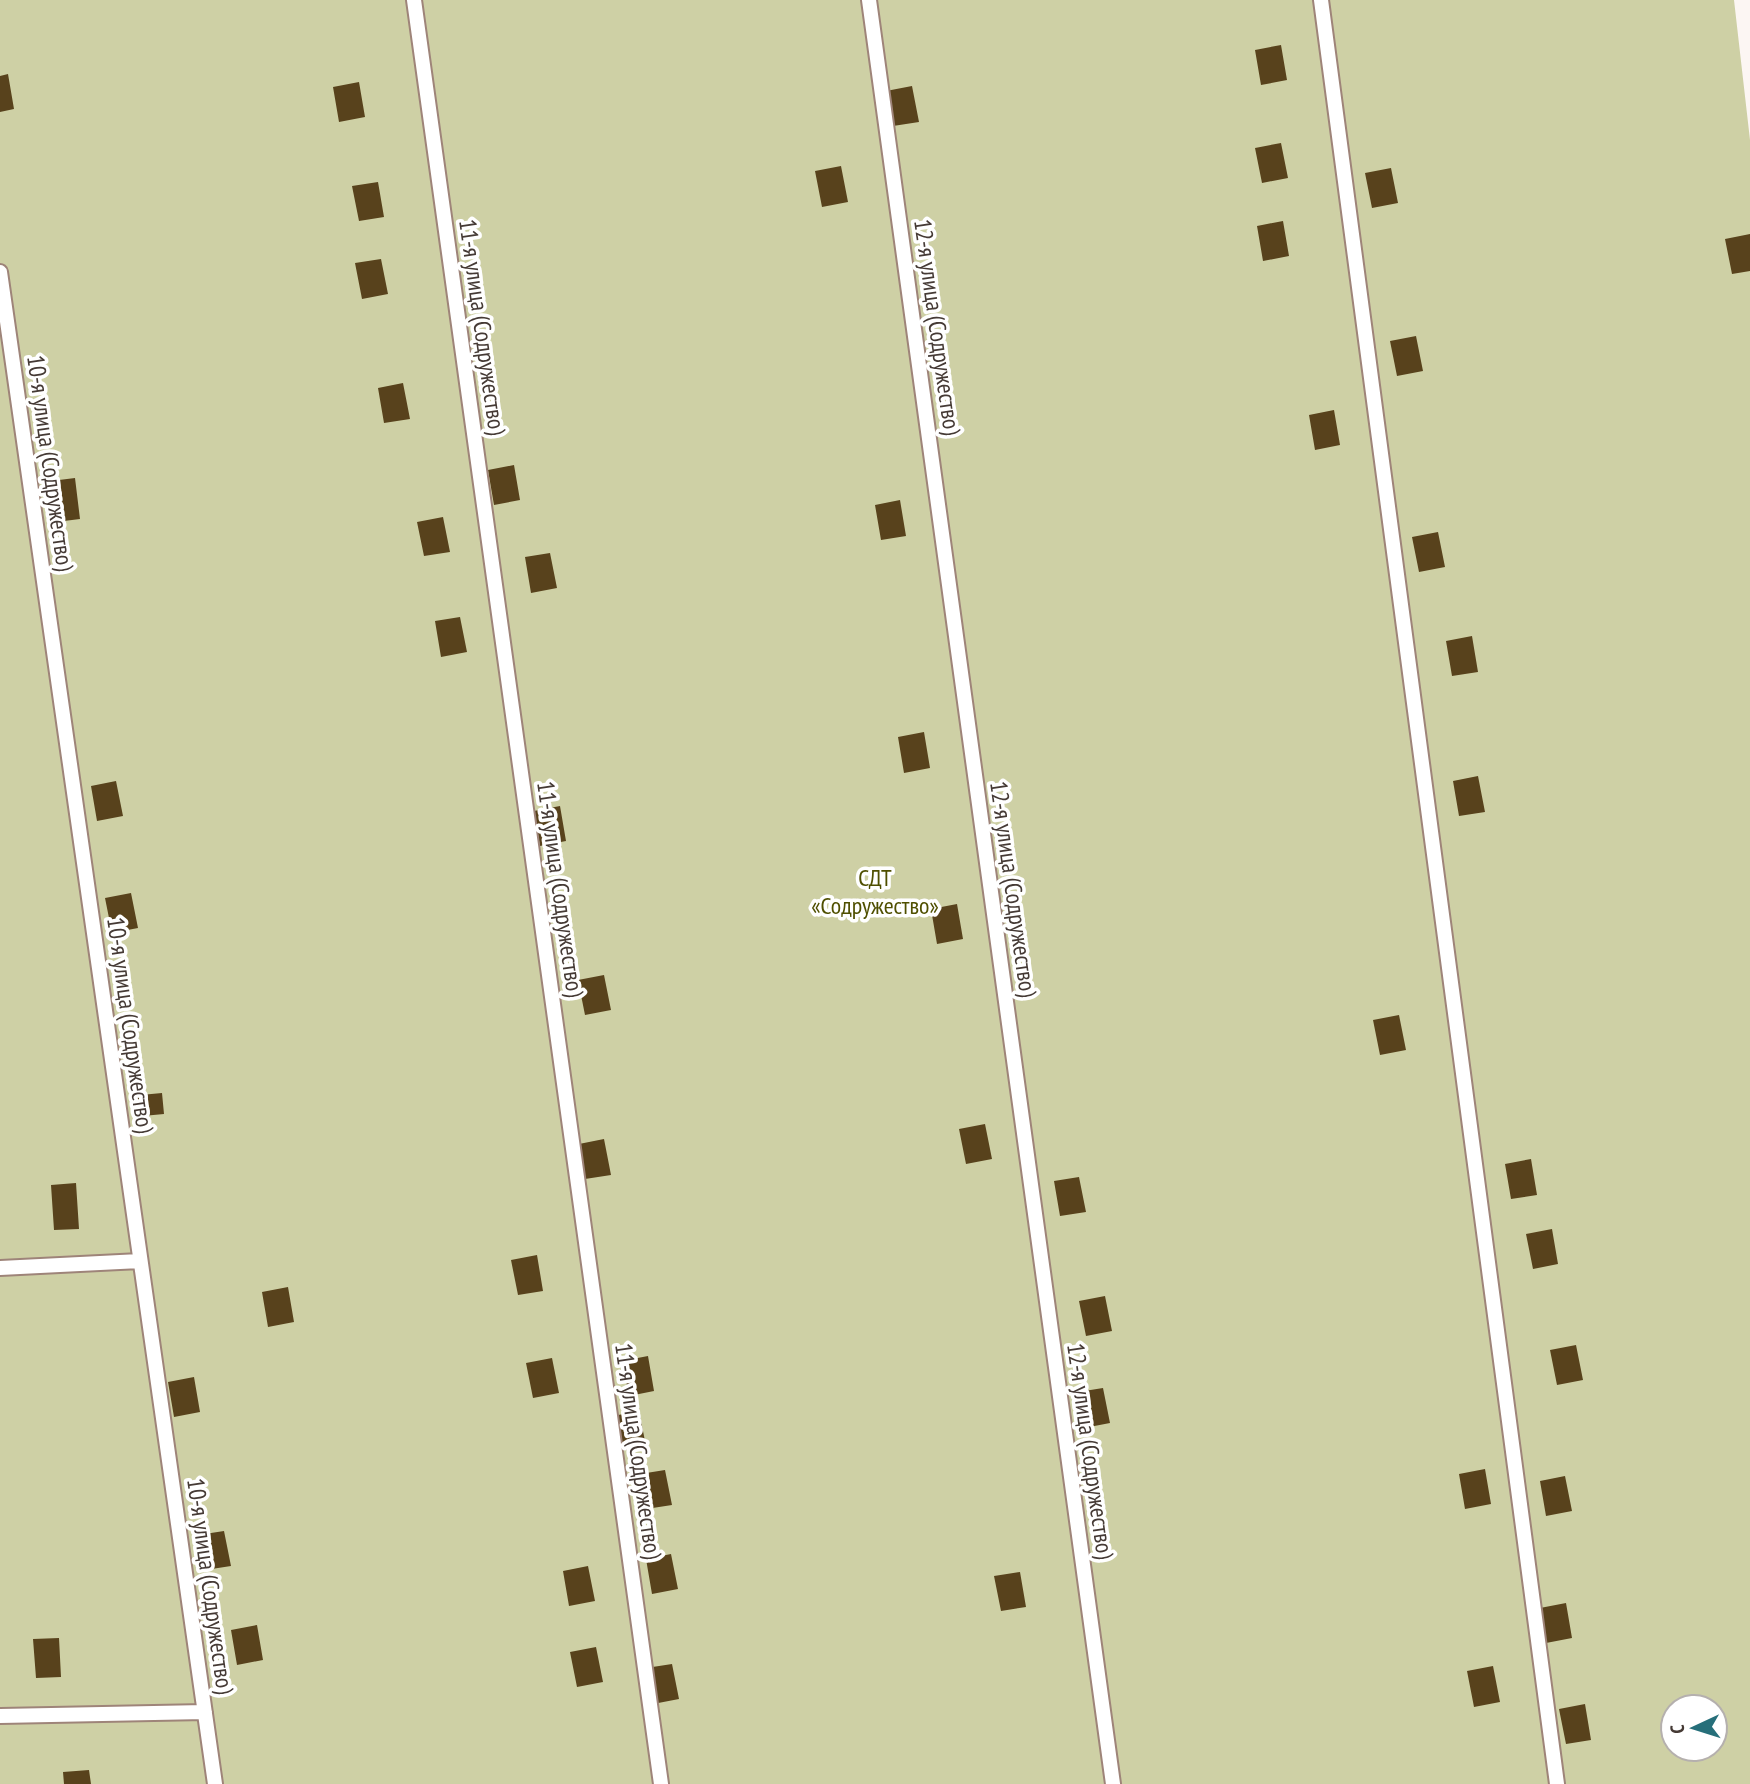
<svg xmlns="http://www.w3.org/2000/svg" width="1750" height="1784" viewBox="0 0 1750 1784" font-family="'PT Sans Narrow',sans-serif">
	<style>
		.green { fill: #ced0a5; fill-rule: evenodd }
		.building { fill: #58421c }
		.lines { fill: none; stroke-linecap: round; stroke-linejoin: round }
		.service-casing { stroke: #9e8479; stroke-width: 18 }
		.service { stroke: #fff; stroke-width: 14 }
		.labels { text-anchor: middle; stroke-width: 7; stroke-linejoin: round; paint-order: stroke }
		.street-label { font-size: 24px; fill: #453a35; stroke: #fff }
		.park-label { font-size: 24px; fill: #4f4f00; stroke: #fff }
	</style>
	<rect width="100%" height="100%" fill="#fcf6f3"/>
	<path class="green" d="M0,0h1734l16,140v1644h-1750zM1673,1707h42v42h-42z"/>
	<path class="building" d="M1281,45l6,35 -26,5 -6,-35z
		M8,74l6,35 -14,3v-36z
		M359,82l6,35 -26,5 -6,-35z
		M912,86l7,36 -26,4 -7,-35z
		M1281,143l7,35 -26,5 -7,-35z
		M841,166l7,36 -26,5 -7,-36z
		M1391,168l7,35 -26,5 -7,-35z
		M378,182l6,35 -25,4 -7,-35z
		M1283,221l6,35 -26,5 -6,-35z
		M1750,234v37l-18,3 -7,-35z
		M381,259l7,35 -26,5 -7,-36z
		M1416,336l7,35 -26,5 -7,-35z
		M403,383l7,36 -26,4 -6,-35z
		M1334,410l6,35 -25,5 -6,-35z
		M514,465l6,35 -26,5 -6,-35z
		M75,478l5,41 -32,4 -5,-41z
		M900,500l6,36 -25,4 -6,-35z
		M443,517l7,35 -26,4 -7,-34z
		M1438,532l7,35 -26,5 -7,-35z
		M550,553l7,35 -26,5 -6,-36z
		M460,617l7,35 -26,5 -6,-36z
		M1472,636l6,36 -26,4 -6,-35z
		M924,732l6,36 -26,5 -6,-36z
		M1478,776l7,36 -26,4 -6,-35z
		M116,781l7,35 -26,5 -6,-35z
		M560,806l6,35 -26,5 -6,-35z
		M131,893l7,35 -26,5 -7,-35z
		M957,904l6,35 -26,5 -6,-35z
		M604,975l7,35 -26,5 -7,-35z
		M1399,1015l7,35 -26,5 -7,-35z
		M162,1093l2,21 -32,3 -2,-21z
		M985,1124l7,35 -26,5 -7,-35z
		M604,1139l7,36 -26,4 -6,-35z
		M1531,1159l6,36 -26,4 -6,-35z
		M1079,1177l7,35 -26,4 -6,-35z
		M76,1183l3,46 -25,1 -3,-45z
		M1552,1229l6,35 -25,5 -7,-35z
		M537,1255l6,36 -25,4 -7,-35z
		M288,1287l6,35 -26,5 -6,-35z
		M1105,1296l7,35 -26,5 -7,-35z
		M1576,1345l7,35 -26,5 -7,-35z
		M648,1356l6,35 -25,5 -7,-35z
		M552,1358l7,35 -26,5 -7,-35z
		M194,1377l6,35 -26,5 -6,-35z
		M1103,1388l7,35 -26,5 -6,-36z
		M639,1411l7,35 -26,5 -7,-35z
		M1485,1469l6,35 -26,5 -6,-35z
		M665,1470l7,35 -26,4 -6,-35z
		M1565,1476l7,35 -26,5 -6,-35z
		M224,1531l7,35 -26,4 -7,-35z
		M671,1554l7,35 -26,5 -6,-35z
		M588,1566l7,35 -26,5 -6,-35z
		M1020,1572l6,35 -25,4 -7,-35z
		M1566,1603l6,35 -26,5 -6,-35z
		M257,1625l6,35 -26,5 -6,-35z
		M59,1638l2,39 -25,1 -3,-39z
		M596,1647l7,35 -26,5 -7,-35z
		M672,1664l7,35 -26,5 -7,-36z
		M1493,1666l7,36 -26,5 -7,-36z
		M1585,1704l6,36 -25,4 -7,-35z
		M89,1770l2,14h-27l-1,-12z"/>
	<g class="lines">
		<g class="service-casing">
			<path id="service" d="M414,0l247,1784
				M869,0l244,1784
				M1321,0l236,1784
				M0,272l215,1512
				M0,1268l140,-7
				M0,1716l205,-4"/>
		</g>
		<use href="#service" class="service"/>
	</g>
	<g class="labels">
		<g class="street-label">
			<text transform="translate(482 327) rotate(82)" y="8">11-я улица (Содружество)</text>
			<text transform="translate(937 327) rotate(82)" y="8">12-я улица (Содружество)</text>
			<text transform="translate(50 463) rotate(82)" y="8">10-я улица (Содружество)</text>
			<text transform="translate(560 889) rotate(82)" y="8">11-я улица (Содружество)</text>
			<text transform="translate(1013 889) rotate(82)" y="8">12-я улица (Содружество)</text>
			<text transform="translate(130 1025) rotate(82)" y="8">10-я улица (Содружество)</text>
			<text transform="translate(638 1451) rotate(82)" y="8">11-я улица (Содружество)</text>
			<text transform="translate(1090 1451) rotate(82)" y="8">12-я улица (Содружество)</text>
			<text transform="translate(210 1586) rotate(82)" y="8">10-я улица (Содружество)</text>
		</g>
		<g class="park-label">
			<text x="875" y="886">СДТ<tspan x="875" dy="28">«Содружество»</tspan></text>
		</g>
	</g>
	<g transform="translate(1694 1728) rotate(266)"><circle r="33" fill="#ffffff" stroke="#b5b0ae" stroke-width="2"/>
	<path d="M0-5L12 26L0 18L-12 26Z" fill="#266f7a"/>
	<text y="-10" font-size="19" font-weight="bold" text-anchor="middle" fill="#453a35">С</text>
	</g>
</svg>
